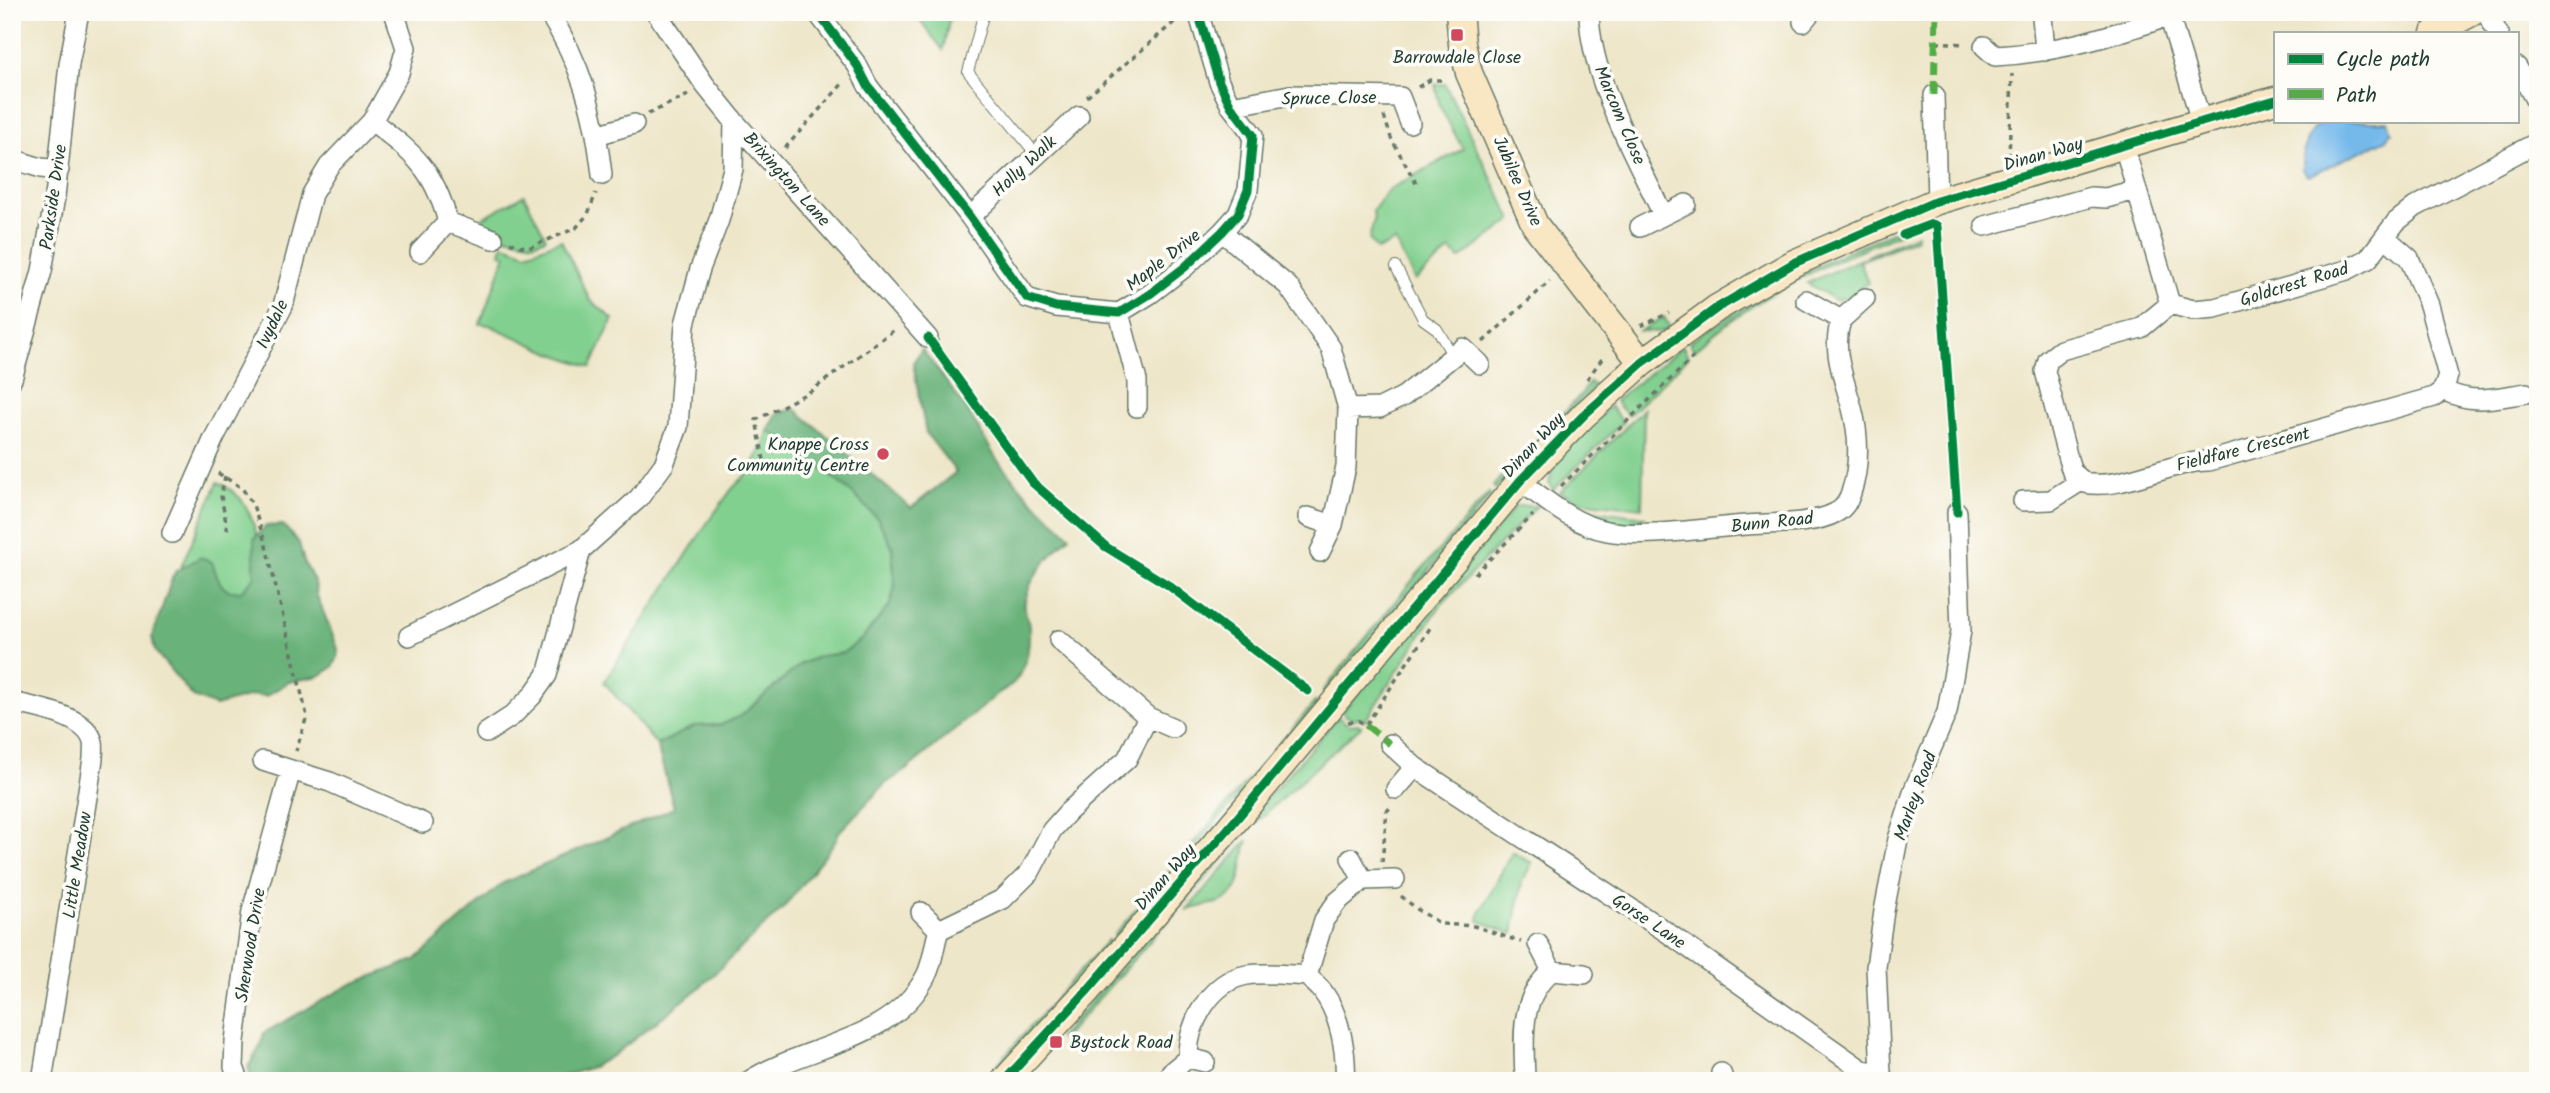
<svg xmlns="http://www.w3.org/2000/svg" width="2550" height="1093" viewBox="0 0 2550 1093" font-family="Kalam,sans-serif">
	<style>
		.green { fill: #82d08f; stroke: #508662; stroke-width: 2 }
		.forest { fill: #69b27a; stroke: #447857; stroke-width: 2 }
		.water { fill: #75b9eb; stroke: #4a7b90; stroke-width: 2 }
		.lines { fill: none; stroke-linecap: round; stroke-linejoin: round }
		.lane-casing { stroke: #677868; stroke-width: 12 }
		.street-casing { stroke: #677868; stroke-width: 22 }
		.secondary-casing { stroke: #677868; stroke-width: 29 }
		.path { stroke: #677868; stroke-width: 3.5; stroke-dasharray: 5 5; stroke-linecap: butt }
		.lane { stroke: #fff; stroke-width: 10 }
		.street { stroke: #fff; stroke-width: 19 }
		.secondary { stroke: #f9e7c3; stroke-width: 26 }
		.quiet { stroke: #52ad45; stroke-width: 7; stroke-dasharray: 14 7; stroke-linecap: butt }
		.cycleway-casing { stroke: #fdfcf7; stroke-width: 13 }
		.cycleway { stroke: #00873e; stroke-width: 9 }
		.poi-dot { fill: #d1495b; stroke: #fdfcf7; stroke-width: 2.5 }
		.labels { text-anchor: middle; stroke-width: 7; stroke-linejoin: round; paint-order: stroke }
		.poi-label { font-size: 18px; fill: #1f3d34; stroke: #fdfcf7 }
		.street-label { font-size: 18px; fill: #1f3d34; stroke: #fdfcf7 }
	</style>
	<rect width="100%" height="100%" fill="#fdfcf7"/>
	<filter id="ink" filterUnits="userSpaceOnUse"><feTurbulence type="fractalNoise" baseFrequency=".0143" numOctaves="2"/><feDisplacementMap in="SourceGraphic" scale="14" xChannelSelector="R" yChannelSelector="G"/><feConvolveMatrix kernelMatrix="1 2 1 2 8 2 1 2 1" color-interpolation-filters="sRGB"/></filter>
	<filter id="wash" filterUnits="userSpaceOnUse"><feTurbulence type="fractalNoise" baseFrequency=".00686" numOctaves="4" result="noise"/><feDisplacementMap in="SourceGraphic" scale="28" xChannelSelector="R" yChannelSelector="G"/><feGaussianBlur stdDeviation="1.57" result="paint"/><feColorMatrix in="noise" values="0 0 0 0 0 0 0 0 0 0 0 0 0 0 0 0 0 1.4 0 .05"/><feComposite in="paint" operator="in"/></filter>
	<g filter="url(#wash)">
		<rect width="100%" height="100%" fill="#eee6c9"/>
		<path class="green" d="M914,12h37l-8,38z
			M1445,84l67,136 -52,39 -10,-9 -35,31 -20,-40 -18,9 -8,-11 5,-19 -1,-9 15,-21 75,-41 -23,-42 -5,-22z
			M524,195l22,43 -12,5 -28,-6 -29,-11 5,-8z
			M1897,230l1,4c-72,30 -147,63 -204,117l-5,-9 82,-52 74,-38z
			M1917,234v4l-57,23 8,22 -19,14 -13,3 -29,-17z
			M561,240l29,60 23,19 -22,48 -40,-14 -62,-28 -9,-1 26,-69 -5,-2 2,-9 24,9z
			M1664,317l6,11 -9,4 -21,-1z
			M1683,346l5,11 -60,59 -13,-15z
			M1590,382l5,4 -55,55 -44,48 -3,-3 85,-88z
			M1610,406l13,16 -70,68 -4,-7 5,-22z
			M1644,409l-2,99 -64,-7 -18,-9z
			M768,431l14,7 69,54 26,26 15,28 3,41 -5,18 -28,34 -19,14 -22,3 -19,7 -61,53 -20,9 -26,1 -38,19 -53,-63 104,-160 24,-33 16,-16 16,-28z
			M218,482c8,4 16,10 22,16 17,19 25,75 30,100l-97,-13z
			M1489,493l2,2 -165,199 -3,-3 93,-115z
			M1516,506h21l-97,100 -75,115 -5,-3 -10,1 -8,-7z
			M1586,509l59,8c-14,15 -44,3 -61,-3z
			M1315,702l3,2 -201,234 -3,-3z
			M1338,717l11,8 9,-1 3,2 -109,100 -190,214 -3,-2z
			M1248,840c-9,23 -1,52 -29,62 -11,4 -22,4 -33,9z
			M1512,852l20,11 -10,19 -9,52 -34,-13 1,-8z
			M1108,940l4,4 -125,137h-5z"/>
		<path class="forest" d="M922,349l46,62 29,49 33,38 40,38c-19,19 -39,37 -45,65 -2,8 3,18 4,26 1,25 -4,54 -29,65l-94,78 -21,14 -46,48 -4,10 -51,65 -86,82 -84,66 -22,12 -34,11 -24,3h-95c-38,-12 -77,-4 -115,0 -24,2 -48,0 -72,0l-4,-14 12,-20 4,-14 86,-48 65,-25 88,-77 171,-75 -17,-63 38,-19 26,-1 20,-9 61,-53 19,-7 22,-3 19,-14 28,-34 5,-18 -3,-41 -15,-28 -26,-26 -69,-54 -14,-7 9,-18 18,-4 116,99 45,-36 -30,-39 -13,-70z
			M283,525l16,18 5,19 11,21 2,13 21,53 -1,10 -4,8 -14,9 -30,6 -23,14 -12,-1 -39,11 -22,-9 -38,-46 -3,-14 21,-61 3,-5 25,-14 11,5c6,16 7,32 29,29l13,-13v-39l12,-13z"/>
		<path class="water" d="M2327,121h61l4,11 -5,7 -79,37 -5,-5c1,-23 0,-41 24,-50z"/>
	</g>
	<g filter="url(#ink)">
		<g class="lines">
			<g class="lane-casing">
				<path id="lane" d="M984,12l-16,60 68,82
					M1396,267l27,52 14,10 16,27"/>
			</g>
			<g class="street-casing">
				<path id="street" d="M548,12c34,52 47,102 54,163
					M656,12l49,73 29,36 194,217
					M817,12l40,53 11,21 102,131 57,81 29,9 63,6 31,-19 35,-27 37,-35 16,-18 10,-24 5,-55 -22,-29 -12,-24 -21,-70
					M1589,12c1,67 46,142 74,203
					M2168,12l33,109
					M2486,12l12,21
					M2042,16l3,35
					M1803,22l8,-10
					M1984,46l11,10c61,-3 116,-20 174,-40
					M2517,67l21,38
					M1934,95l3,106
					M1231,106l59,-11 110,2 10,26
					M372,121c42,33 62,48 76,101l45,17
					M597,135l37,-11
					M2124,146l46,158 23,6 22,-2 132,-38 21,-11 28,-37 19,-15 123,-65
					M12,159l29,9 18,2
					M970,217l109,-101
					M1985,226l106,-29 15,1 30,-8
					M1640,227l46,-23
					M1222,232l66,54 43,62 17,61 -2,58 -13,58 -13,27
					M420,252l28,-30
					M2170,304l-29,24 -80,22 -13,10 -3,11 23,88 4,13 13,11c35,8 85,-22 124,-22l225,-64 9,-7 5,-14 -19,-71 -20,-47 -23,-20
					M1119,313l18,68v26
					M1841,320l24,-22
					M12,379l30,-108 13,-74 14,-133 10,-52
					M2443,390c30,15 51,8 83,3
					M1348,409l32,-1 24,-12 59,-48 17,16
					M1520,481c26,19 54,44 87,50 40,7 97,-3 139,-6 25,-2 67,0 89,-12 8,-3 14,-13 16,-20 9,-27 8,-58 1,-85 -8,-30 -21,-57 -11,-88l-35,-20
					M2023,501l28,-1 30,-19
					M1308,517l25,8
					M172,533l42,-95 69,-132 29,-112 17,-28 43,-45 27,-48 7,-25 -12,-36
					M409,636l172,-86 58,-52 25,-34 14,-37 7,-103 15,-55 19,-49 14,-51 1,-48
					M1059,640l89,77
					M12,702c23,6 74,13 81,40 1,5 0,11 0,17l-51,322
					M486,733l26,-17 20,-20 15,-21 34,-125
					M1390,744l25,23 250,164 197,139 19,3
					M263,761l28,9
					M1396,789l19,-22
					M1351,858l12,22 32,-1
					M939,930l64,-31 27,-27 22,-42 16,-18 59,-53 21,-42 25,11
					M1538,944l14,27 32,3
					M1307,976l17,-56 13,-18 26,-22
					M1188,1058c-1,-33 22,-77 59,-83 19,-3 41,0 60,1 5,5 12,10 16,16 17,23 24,61 22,89
					M1171,1072l17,-14 17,4
					M1721,1073l3,8
					M239,1081l-5,-14 1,-26 17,-130 39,-141 39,12 93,41
					M749,1081c57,-37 142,-38 177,-105 7,-13 8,-32 13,-46l-18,-18
					M1527,1081l-2,-2c-1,-39 -7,-81 27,-108
					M1884,1081l-3,-8 -5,-106 8,-56 14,-72 17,-52 32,-75 14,-81 -4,-119"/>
			</g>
			<g class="secondary-casing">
				<path id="secondary" d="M1459,12l3,32 7,29 66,152 107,138
					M2434,33l39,-21
					M1004,1081l82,-89 142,-163 292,-348 64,-66 58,-52 75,-55 77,-45 143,-62 338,-101"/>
			</g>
			<path class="path" d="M1936,42l28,2
				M1418,87l12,-7h16
				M1087,97l92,-79
				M648,114l40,-19
				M1384,116l7,22 26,47
				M785,148l60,-67
				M2009,157l3,-83
				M1937,226l19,267
				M510,242l10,4 11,1 45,-19 12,-14 8,-21
				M1641,326l28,-13
				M1483,342l67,-61
				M1587,379l18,-24
				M764,460l-8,-40 55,-29 83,-61
				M218,473l24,15 11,17 12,37 42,174 -11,35
				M225,476l-4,20 7,37
				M1561,486l132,-129
				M1475,574l58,-59
				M1348,722l11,-1 7,4 66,-100
				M1382,862l5,-51 3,-3
				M1401,896l16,13 24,15 33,2 47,16"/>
			<use href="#lane" class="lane"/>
			<use href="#street" class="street"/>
			<use href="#secondary" class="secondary"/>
			<path class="quiet" d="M1934,95l2,-83
				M1366,725l24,19"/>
			<g class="cycleway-casing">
				<path id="cycleway" d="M817,12l40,53 11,21 102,131 57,81 29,9 63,6 31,-19 35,-27 37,-35 16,-18 10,-24 5,-55 -22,-29 -12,-24 -21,-70
					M1903,235l29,-11 5,2 20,286
					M928,338l104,144 74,65 62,38 140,106
					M1004,1081l82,-89 142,-163 292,-348 64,-66 58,-52 75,-55 77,-45 143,-62 338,-101"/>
			</g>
			<use href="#cycleway" class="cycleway"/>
		</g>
	</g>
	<g class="poi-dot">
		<rect x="1450" y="28" width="14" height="14" rx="3.5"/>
		<circle cx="883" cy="454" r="7"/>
		<rect x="1049" y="1035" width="14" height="14" rx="3.5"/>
	</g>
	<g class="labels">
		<g class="poi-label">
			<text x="1457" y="63">Barrowdale Close</text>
			<text x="869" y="450" text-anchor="end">Knappe Cross<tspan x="869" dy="21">Community Centre</tspan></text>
			<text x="1070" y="1048" text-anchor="start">Bystock Road</text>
		</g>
		<g class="street-label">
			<text transform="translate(1329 98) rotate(-1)" y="6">Spruce Close</text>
			<text transform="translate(1620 115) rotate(67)" y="6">Marcom Close</text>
			<text transform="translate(2043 154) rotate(-16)" y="6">Dinan Way</text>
			<text transform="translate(1024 166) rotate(-43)" y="6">Holly Walk</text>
			<text transform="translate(787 179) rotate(48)" y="6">Brixington Lane</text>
			<text transform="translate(1518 181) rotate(66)" y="6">Jubilee Drive</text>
			<text transform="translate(53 197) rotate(-82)" y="6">Parkside Drive</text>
			<text transform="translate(1163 260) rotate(-38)" y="6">Maple Drive</text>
			<text transform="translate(2294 284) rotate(-17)" y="6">Goldcrest Road</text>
			<text transform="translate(272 324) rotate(-65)" y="6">Ivydale</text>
			<text transform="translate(1533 445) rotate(-47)" y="6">Dinan Way</text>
			<text transform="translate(2243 449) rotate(-14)" y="6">Fieldfare Crescent</text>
			<text transform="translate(1772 522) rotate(-6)" y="6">Bunn Road</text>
			<text transform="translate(1915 796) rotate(-70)" y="6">Marley Road</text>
			<text transform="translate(77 865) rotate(-81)" y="6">Little Meadow</text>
			<text transform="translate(1165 877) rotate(-49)" y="6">Dinan Way</text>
			<text transform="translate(1649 921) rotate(34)" y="6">Gorse Lane</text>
			<text transform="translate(250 945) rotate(-81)" y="6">Sherwood Drive</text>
		</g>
	</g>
	<rect width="2550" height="1093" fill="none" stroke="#fdfcf7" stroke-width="42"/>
	<rect x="2274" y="32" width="245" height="91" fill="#fdfcf7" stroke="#a4b0a9" stroke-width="2"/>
	<rect x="2288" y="54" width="35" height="10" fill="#00873e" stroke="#a4b0a9" stroke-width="2"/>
	<text x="2336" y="66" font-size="21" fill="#1f3d34">Cycle path</text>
	<rect x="2288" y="89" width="35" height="10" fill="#52ad45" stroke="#a4b0a9" stroke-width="2"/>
	<text x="2336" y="102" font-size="21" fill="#1f3d34">Path</text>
</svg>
